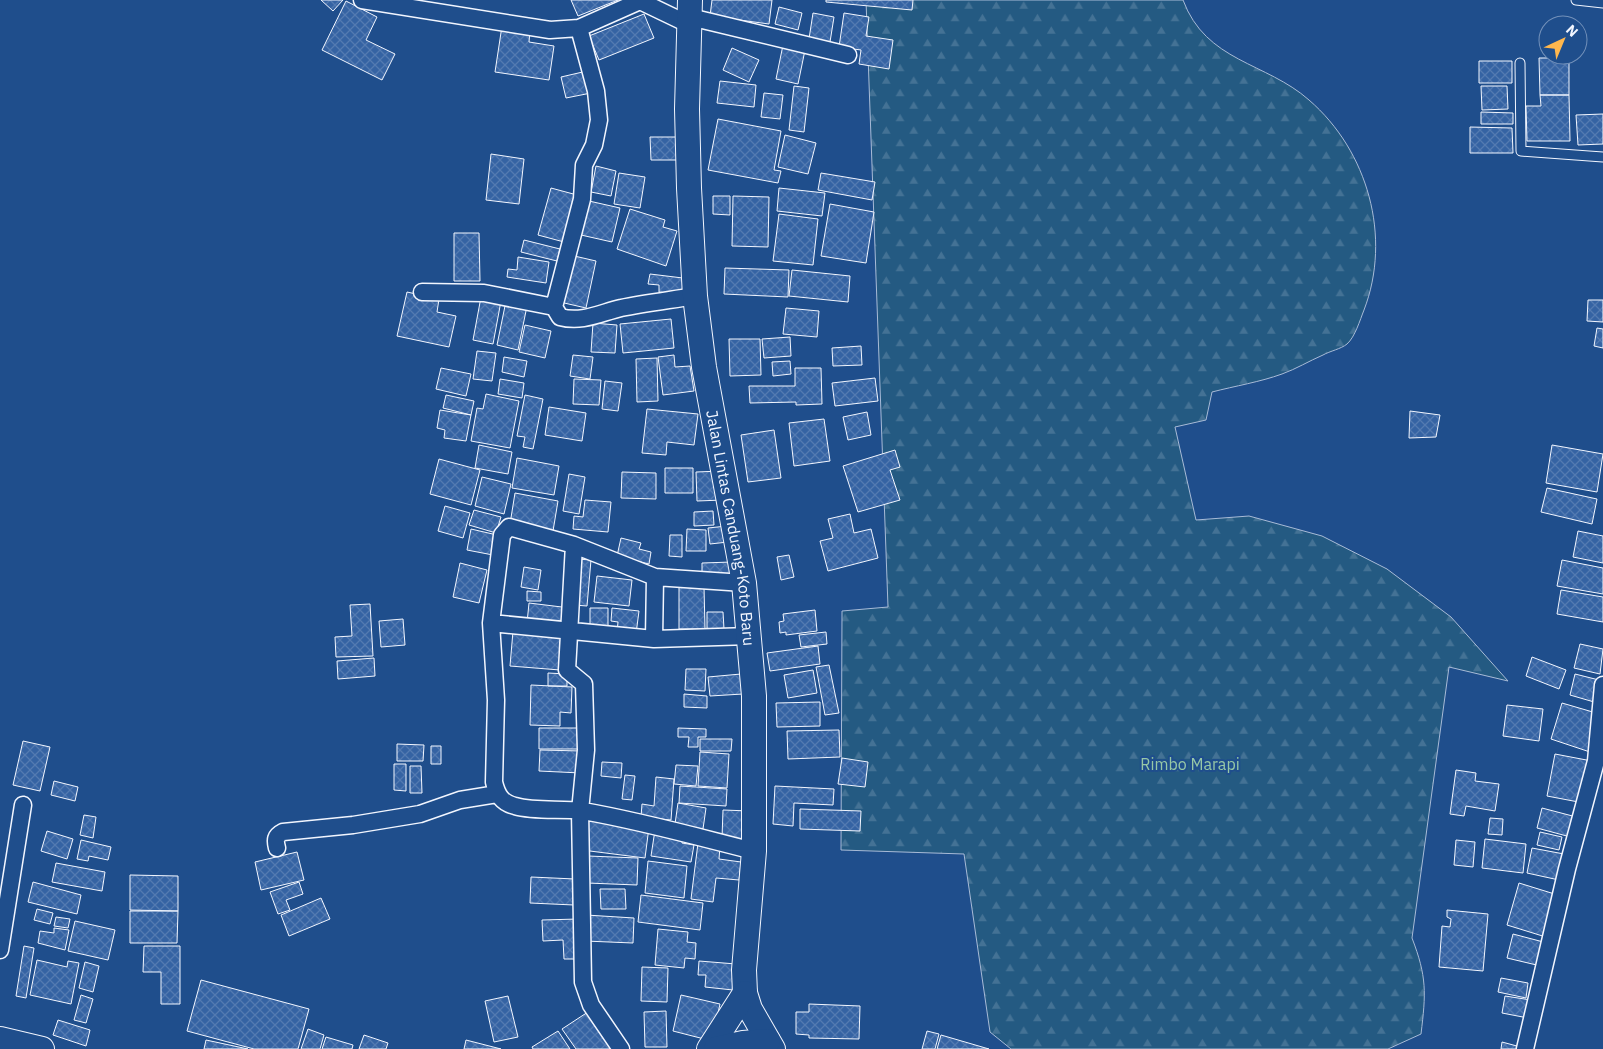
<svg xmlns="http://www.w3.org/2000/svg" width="1603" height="1049" viewBox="0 0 1603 1049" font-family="'IBM Plex Sans',sans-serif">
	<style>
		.forest { fill: url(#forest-firs); stroke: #a8bbd7 }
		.building { fill: url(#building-cross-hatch); stroke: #f2f6ff }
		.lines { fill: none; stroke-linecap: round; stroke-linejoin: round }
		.service-casing { stroke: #f2f6ff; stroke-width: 11 }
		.minor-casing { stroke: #f2f6ff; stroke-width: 19 }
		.secondary-casing { stroke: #f2f6ff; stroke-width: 26 }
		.service { stroke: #1f4e8c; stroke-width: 9 }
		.minor { stroke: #1f4e8c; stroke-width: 16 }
		.secondary { stroke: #1f4e8c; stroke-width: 24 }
		.labels { text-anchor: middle; stroke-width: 4; stroke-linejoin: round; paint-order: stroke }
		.street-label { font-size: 16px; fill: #f2f6ff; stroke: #1f4e8c }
		.park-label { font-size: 16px; fill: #97c8a6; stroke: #1f4e8c }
	</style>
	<defs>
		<pattern id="forest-firs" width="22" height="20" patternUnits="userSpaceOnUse" patternTransform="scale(1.25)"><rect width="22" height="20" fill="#245a82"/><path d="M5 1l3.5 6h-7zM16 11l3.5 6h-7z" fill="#447295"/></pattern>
		<pattern id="building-cross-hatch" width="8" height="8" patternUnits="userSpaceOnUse" patternTransform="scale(1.25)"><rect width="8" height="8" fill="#3563a3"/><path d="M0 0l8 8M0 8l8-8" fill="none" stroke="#537ab1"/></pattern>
	</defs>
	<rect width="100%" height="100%" fill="#1f4e8c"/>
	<path class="forest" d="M866,0h317c23,62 83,62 126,100 59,51 83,137 55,210 -4,10 -9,27 -17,34 -6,5 -17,7 -24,11 -14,6 -27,14 -41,19 -22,8 -47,12 -70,18l-6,28 -31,7 21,93 53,-4 73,20 65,33 64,48 57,64 -59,-14 -37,271c15,39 14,55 9,96l-33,15h-377l-21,-17 -26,-178 -123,-4 1,-239 46,-4z"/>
	<path class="building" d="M321,0h22l-10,11z
		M571,0h47l-40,16z
		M712,0h60l-3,24 -59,-8z
		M826,0h87l-1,10 -86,-8z
		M346,1l31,16 -11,23 29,14 -13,26 -60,-30z
		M779,7l23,6 -4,17 -23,-6z
		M813,13l21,4 -4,25 -21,-3z
		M844,13l25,4 -3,19 27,4 -4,29 -30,-5 2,-14 -22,-3z
		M644,14l10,24 -55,22 -10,-24z
		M502,26l28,4 -1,12 25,4 -5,34 -54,-8z
		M783,45l22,5 -7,34 -22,-5z
		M732,48l27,12 -10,22 -26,-12z
		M1539,58h30v37h-29z
		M1479,61h33v22h-33z
		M587,71l4,22 -25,5 -5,-21z
		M720,81l36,4 -2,22 -37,-4z
		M794,86l15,2 -5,44 -15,-2z
		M1481,86h26l1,23 -26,1z
		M764,93l19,2 -3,24 -19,-2z
		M1540,95h29l1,46h-43l-1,-35h15z
		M1481,112l32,1v11h-32z
		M1603,114v30l-25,1 -2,-30z
		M718,119l63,12 -7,39 7,1 -3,12 -70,-13z
		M1470,127l42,1 1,25h-43z
		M785,135l31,8 -8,31 -30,-7z
		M650,137h28l1,23h-28z
		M491,154l33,5 -5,45 -33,-4z
		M596,166l20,5 -5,25 -20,-4z
		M619,173l26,4 -5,31 -26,-4z
		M821,173l54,9 -3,18 -54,-10z
		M551,188l26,7 -13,47 -26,-7z
		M779,188l46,5 -3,23 -45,-5z
		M713,196h17v19l-17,-1z
		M733,196l36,1 -1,50 -36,-1z
		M589,201l31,7 -8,34 -31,-7z
		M830,204l44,8 -8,51 -45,-7z
		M630,209l35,11 -2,7 14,4 -11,35 -49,-17z
		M779,214l39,5 -5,46 -40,-4z
		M454,233h25l1,48h-26z
		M524,240l36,9 -3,12 -36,-9z
		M570,255l26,6 -10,47 -26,-6z
		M518,257l31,5 -3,21 -39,-6 1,-8 9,1z
		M725,268l64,2 -1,27 -64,-3z
		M792,270l58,6 -2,26 -59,-6z
		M650,274l41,5 -2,17 -30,-4v-7l-11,-1z
		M407,292l32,7 -2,13 19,4 -7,31 -52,-11z
		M481,297l20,4 -8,43 -20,-4z
		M1588,300h15v22l-16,-1z
		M506,301l21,5 -9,44 -21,-5z
		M786,308l33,3 -2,26 -34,-3z
		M671,319l3,29 -51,5 -3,-29z
		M593,323l24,2 -2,28 -24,-1z
		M525,325l26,6 -6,27 -26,-6z
		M1597,328l6,1v19l-9,-2z
		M790,337l1,19 -27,2 -2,-19z
		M729,339h31l1,36 -31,1z
		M861,346l1,19 -29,1 -1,-18z
		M477,351l19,2 -4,28 -19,-2z
		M573,355l20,2 -3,22 -20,-3z
		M674,355l1,12 15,-1 4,25 -31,4 -5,-38z
		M504,357l23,4 -3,16 -22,-5z
		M657,358l1,43 -21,1 -1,-43z
		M790,361l1,13 -18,2 -1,-14z
		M441,368l30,6 -5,22 -30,-7z
		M795,368h26l1,36 -26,1v-3l-46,1 -1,-17h46z
		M875,378l3,23 -43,5 -3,-23z
		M500,379l24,4 -2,15 -24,-4z
		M574,379l27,1 -2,25 -26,-1z
		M605,381l17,2 -4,28 -16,-2z
		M486,394l33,7 -9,47 -39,-7 6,-33 6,1z
		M446,395l28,6 -3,14 -28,-7z
		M525,395l18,4 -10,50 -10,-2 2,-10 -8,-1z
		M549,407l37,6 -4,28 -37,-6z
		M647,409l51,5 -4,31 -27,-3 -1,13 -24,-2z
		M440,410l31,5 -5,26 -22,-3 1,-8 -8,-2z
		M1410,411l30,4 -4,22 -27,1z
		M867,412l4,23 -23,5 -5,-23z
		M824,419l6,42 -36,5 -5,-43z
		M774,430l7,48 -33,4 -7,-47z
		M479,445l33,7 -4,22 -33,-6z
		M1552,445l51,9 -6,38 -51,-9z
		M895,450l5,17 -10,3 10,30 -42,12 -15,-46z
		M517,458l42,8 -5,29 -42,-7z
		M439,459l41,11 -9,35 -41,-11z
		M665,468h28v25h-28z
		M722,471l1,29 -26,1 -1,-29z
		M622,472l34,1v26l-35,-1z
		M569,474l16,3 -6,37 -16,-3z
		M482,477l29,7 -7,30 -29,-8z
		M1547,488l50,11 -5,25 -51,-12z
		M515,493l43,8 -5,30 -43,-7z
		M585,500l26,2 -3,30 -35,-3 1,-13 9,1z
		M445,506l25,7 -7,25 -25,-7z
		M474,510l27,7 -5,16 -27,-8z
		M713,511l1,14 -20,1v-14z
		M850,514l4,19 17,-4 7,29 -50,13 -8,-30 13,-3 -5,-19z
		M727,526l1,16 -18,2 -2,-16z
		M471,529l26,6 -4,20 -26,-5z
		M687,529l19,1v21h-20z
		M1578,531l25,5v27l-30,-6z
		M670,535h12v22l-13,-1z
		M621,538l20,5 -2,6 12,3 -2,12 -32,-8z
		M789,555l5,22 -13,3 -4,-23z
		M577,559l14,1 -4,46 -13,-1z
		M1562,560l41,8v26l-46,-8z
		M732,562l1,15 -31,1v-15z
		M460,563l27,7 -8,33 -26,-6z
		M524,567l17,3 -3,20 -17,-3z
		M597,576l35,4 -3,26 -35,-4z
		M679,587h25l1,42h-26z
		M1561,590l42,7v25l-46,-8z
		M527,591l14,1v9h-14z
		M529,603l41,5 -3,20 -40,-5z
		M370,604l3,52 -37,1 -1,-20 17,-1 -2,-31z
		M590,608h18v19h-18z
		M612,608l27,3 -3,23 -19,-1 1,-11 -7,-1z
		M815,610l2,21 -31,4v-3l-6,1 -1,-11 5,-1 -1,-7z
		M707,612h16l1,17h-17z
		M403,619l2,26 -24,2 -2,-26z
		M513,631l49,4 -2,35 -50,-4z
		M826,632l1,12 -26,3 -2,-12z
		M1580,644l23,5 -3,25 -26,-6z
		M818,646l2,18 -50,7 -3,-18z
		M1532,657l34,13 -7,19 -33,-13z
		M374,658l1,18 -37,3 -1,-18z
		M829,665l10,48 -14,2 -9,-48z
		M686,669h20l-1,22 -20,-1z
		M813,670l4,23 -29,5 -4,-23z
		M548,673l19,1v12h-19z
		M741,674l2,20 -33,2 -2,-19z
		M1575,674l28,7 -2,23 -31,-9z
		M531,685l41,2 -1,26 -11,-1v14l-30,-1z
		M684,694l23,2v12l-23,-1z
		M820,702v24l-43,1 -1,-24z
		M1562,703l41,12 -7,39 -45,-15z
		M1507,705l36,4 -4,32 -36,-5z
		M539,728h40v21h-40z
		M678,728l28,1v8h-8v10h-10l1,-10h-11z
		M839,730l1,27 -52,2 -1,-28z
		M700,739h32l-1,12h-31z
		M23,741l27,6 -10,44 -27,-6z
		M397,744l27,1 -1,16h-26z
		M431,746h10v18h-10z
		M540,750l42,1 -1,22 -42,-2z
		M700,752l29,2 -2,34 -29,-2z
		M1555,754l42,8 -8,42 -42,-8z
		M842,758l26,4 -3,25 -27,-3z
		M602,762l20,1 -1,15 -20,-2z
		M394,764h12v27l-12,-1z
		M676,765l22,1 -2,20 -22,-2z
		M410,766h11l1,27h-12z
		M1456,770l20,3 -1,8 24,3 -4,27 -29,-5 -2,10 -14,-2z
		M625,775l10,1 -3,24 -10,-1z
		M656,777l18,2 -3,41 -30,-3 1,-13 12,2z
		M54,781l24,6 -3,14 -24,-6z
		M680,786l47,3 -1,17 -47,-3z
		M775,786l59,3 -1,16 -39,-2 -1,23 -20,-2z
		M678,803l28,5 -3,21 -28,-5z
		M1542,808l42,11 -6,20 -41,-11z
		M800,809l61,2 -1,20 -60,-2z
		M723,810l27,1 -1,29 -27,-2z
		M84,815l12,2 -3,21 -13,-3z
		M1490,818l13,1 -1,16 -14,-1z
		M586,820l63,7 -4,31 -63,-8z
		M655,830l28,4 -1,9 12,2 -3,17 -40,-6z
		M47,831l26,8 -6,20 -26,-8z
		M1540,832l22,5 -3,13 -22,-5z
		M1485,839l41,5 -3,29 -41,-5z
		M81,840l30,7 -3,13 -19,-4 -1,5 -11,-2z
		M1456,840l19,2 -2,25 -19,-2z
		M698,843l22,3 -1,13 22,3 -2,18 -23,-2 -3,24 -22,-3z
		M1532,848l32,6 -5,26 -32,-7z
		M297,852l7,28 -43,10 -6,-28z
		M588,856l50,2 -1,27 -50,-2z
		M648,861l39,5 -3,32 -39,-5z
		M56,863l49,9 -3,19 -50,-9z
		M130,875l48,1v35l-48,-1z
		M531,877l44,2 -1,26 -44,-2z
		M33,882l48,13 -4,19 -49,-12z
		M299,882l4,12 -17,6 4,10 -12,4 -8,-22z
		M1519,883l42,13 -12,42 -42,-13z
		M600,889h25l1,20h-25z
		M641,895l62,8 -3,27 -62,-8z
		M321,898l9,21 -41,17 -8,-21z
		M37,909l16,4 -3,11 -16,-4z
		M1447,910l41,4 -5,57 -44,-4 3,-41 8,1 1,-8 -4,-2z
		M130,911h48l-1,32h-47z
		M586,915l48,3 -1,25 -48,-2z
		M56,917l14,2 -2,9 -14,-2z
		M578,919l2,40h-16l-1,-19 -20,1 -1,-21z
		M75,921l40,9 -7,30 -40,-9z
		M54,928l15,2 -4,20 -27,-7 2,-12 14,2z
		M658,929l30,3 -1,10 9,1 -1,16 -10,-1 -1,10 -29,-3z
		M1513,934l38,10 -6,23 -38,-9z
		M24,946l10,2 -8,50 -10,-2z
		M144,946h36v58h-19v-32h-18z
		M37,960l30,7 1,-6 11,2 -8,41 -41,-9z
		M699,961l37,3 -3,26 -28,-3 1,-12h-8z
		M85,962l14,4 -6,26 -14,-4z
		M642,967l26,1 -1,34 -26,-1z
		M1501,978l27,5 -2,15 -28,-6z
		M201,980l108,29 -11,40h-44l-67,-18z
		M81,995l12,4 -7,24 -12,-3z
		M681,995l39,9 -8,37 -39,-10z
		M508,996l10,41 -24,5 -9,-41z
		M1505,996l26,4 -3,18 -26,-5z
		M809,1004l51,2 -1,33 -50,-1v-3l-13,-1v-22h13z
		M591,1010l24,35 -6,4h-33l-14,-20z
		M666,1011l1,36h-22l-1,-35z
		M58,1020l32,10 -4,16 -33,-11z
		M308,1029l16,6 -4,14h-19z
		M558,1031l12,18h-37l-1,-2z
		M927,1031l12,3 -4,15h-13z
		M364,1035l24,8 -2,6h-27z
		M941,1035l48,14h-52z
		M326,1037l27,8 -1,4h-30z
		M206,1040l42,9h-44z
		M466,1040l35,9h-37z
		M1502,1042l26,7h-27z"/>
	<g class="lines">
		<g class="service-casing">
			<path id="service" d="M1576,0l27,3
				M1520,63l1,88 82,6"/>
		</g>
		<g class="minor-casing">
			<path id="minor" d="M362,0l188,30 29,-2 61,-27 48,23
				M690,17l158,38
				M422,292l62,1 70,14 6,10c22,6 40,-4 61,-9 25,-5 50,-8 74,-12
				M554,307l28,-108 2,-34 10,-20 5,-25 -3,-29 -17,-63
				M574,545l-7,125 17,14 2,66 -6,61 3,171 8,23 30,44
				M744,583l-89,-6 -81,-32 -65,-18 -7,8 -11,88 5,77 -2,82c3,13 8,21 21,24 21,6 46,2 68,5 58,10 115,26 171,40
				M491,623l163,16 96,-3
				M654,639l1,-62
				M277,848c-2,-8 -2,-12 6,-16l70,-7 67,-11 40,-14 37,-6
				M0,950l23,-145
				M1525,1049l42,-180 29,-108 7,-76"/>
		</g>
		<g class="secondary-casing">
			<g id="secondary">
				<path id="s1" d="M690,0l-3,109 2,79 6,108 9,71 40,216 10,113v155l-10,119 1,23 5,16 23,40"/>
				<path d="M0,1039l42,10"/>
				<path d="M709,1049l36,-56"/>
				<path d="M716,1049l27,-6 25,-2"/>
			</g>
		</g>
		<use href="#service" class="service"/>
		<use href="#minor" class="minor"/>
		<use href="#secondary" class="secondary"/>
	</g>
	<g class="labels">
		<g class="street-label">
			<text dy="6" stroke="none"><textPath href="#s1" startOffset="531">Jalan Lintas Canduang-Koto Baru</textPath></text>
		</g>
		<g class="park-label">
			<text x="1190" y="770">Rimbo Marapi</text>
		</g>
	</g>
	<g transform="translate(1563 40) rotate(44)"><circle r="24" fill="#1f4e8c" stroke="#7391ba"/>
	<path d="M0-4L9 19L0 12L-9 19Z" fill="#ffb74d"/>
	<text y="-8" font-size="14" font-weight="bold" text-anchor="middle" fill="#f2f6ff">N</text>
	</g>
</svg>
